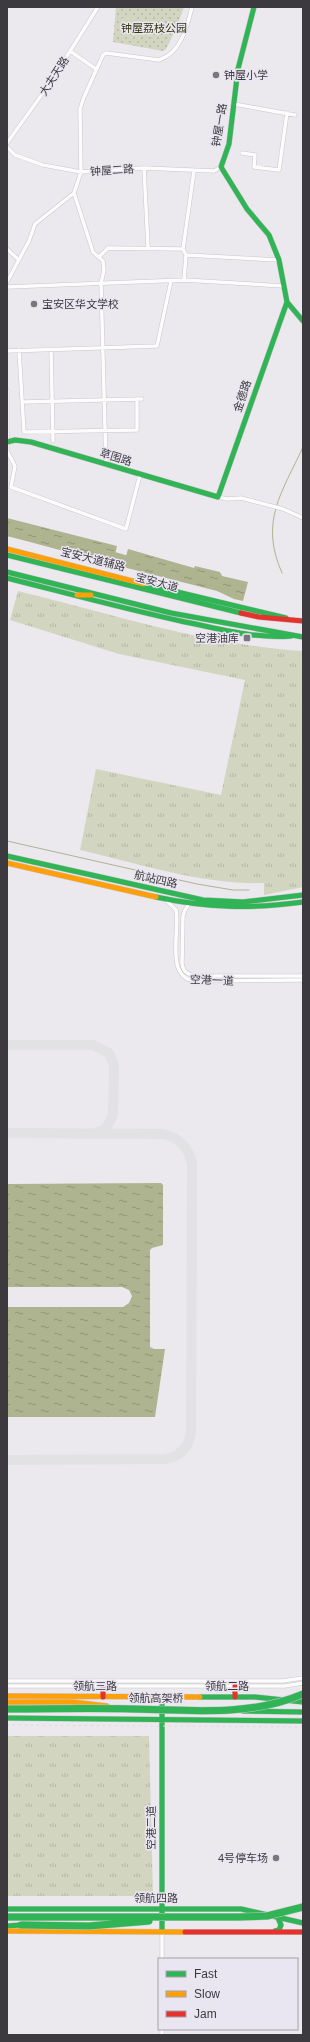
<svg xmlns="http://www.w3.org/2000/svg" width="310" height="2042" viewBox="0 0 310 2042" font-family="Arial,'Noto Sans SC',sans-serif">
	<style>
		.grass { fill: url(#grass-tufts) }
		.park { fill: url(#park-dots) }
		.garden { fill: #d2d5bf }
		.water { fill: url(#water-ripples) }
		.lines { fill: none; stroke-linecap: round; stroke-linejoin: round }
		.stream { stroke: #afb490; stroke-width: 1 }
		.river { stroke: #afb490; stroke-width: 7 }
		.taxiway { stroke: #e2e1e4; stroke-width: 10 }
		.street-casing { stroke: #c8c6ca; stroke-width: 4.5 }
		.fast-casing { stroke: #c8c6ca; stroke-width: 6 }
		.slow-casing { stroke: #c8c6ca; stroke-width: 6 }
		.jam-casing { stroke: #c8c6ca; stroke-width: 6 }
		.street { stroke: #fcfcfc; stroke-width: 3.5 }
		.fast { stroke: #30b455; stroke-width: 5 }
		.slow { stroke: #ff9f0a; stroke-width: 5 }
		.jam { stroke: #e5322d; stroke-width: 5 }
		.rail { stroke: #dad9da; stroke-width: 1; stroke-dasharray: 2 4; stroke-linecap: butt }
		.fast-bridge-casing { stroke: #c8c6ca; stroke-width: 8; stroke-linecap: butt }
		.fast-bridge { stroke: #30b455; stroke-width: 7 }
		.poi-dot { fill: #79777c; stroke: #eae6f1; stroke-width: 1.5 }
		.labels { text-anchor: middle; stroke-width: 3; stroke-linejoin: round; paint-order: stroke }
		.park-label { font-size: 11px; fill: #33380c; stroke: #eae6f1 }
		.poi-label { font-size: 11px; fill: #3c3a3e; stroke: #eae6f1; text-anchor: start }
		.street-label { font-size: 11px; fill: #3c3a3e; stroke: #eae6f1 }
	</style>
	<defs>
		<pattern id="grass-tufts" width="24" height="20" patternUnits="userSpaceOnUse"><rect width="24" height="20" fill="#d2d5bf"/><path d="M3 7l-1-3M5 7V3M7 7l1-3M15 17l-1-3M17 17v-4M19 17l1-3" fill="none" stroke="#b5b8a5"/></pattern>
		<pattern id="park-dots" width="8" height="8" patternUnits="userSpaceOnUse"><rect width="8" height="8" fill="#d2d5bf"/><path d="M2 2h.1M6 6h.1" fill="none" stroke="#b5b8a5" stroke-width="1.8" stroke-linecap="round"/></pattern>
		<pattern id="water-ripples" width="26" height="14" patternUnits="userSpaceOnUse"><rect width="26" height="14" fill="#afb490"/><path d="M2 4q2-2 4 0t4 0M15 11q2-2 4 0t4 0" fill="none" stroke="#909377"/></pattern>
	</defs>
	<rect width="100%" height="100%" fill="#ebe9ee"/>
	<path class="grass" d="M18,591c94,23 188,54 285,60v236l-39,8v-12c-60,2 -125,-19 -184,-33l16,-81 125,26 24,-115 -126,-26 -109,-34z
		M7,1736h142l4,160h-146z"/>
	<path class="park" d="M116,7h68l-8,22 -10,20 -3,2 -50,-9z"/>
	<path class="garden" d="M130,12l12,15 -9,7 -12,-15z"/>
	<path class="water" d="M7,518l110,28 -4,18 -106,-28z
		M128,549l66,19 1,-2 25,6 2,4 26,6 -5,19 -9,-2 -17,-8 -94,-24z
		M161,1183l2,2v60l-11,3 -2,2v97l4,2h11l-10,68h-148v-110h116l6,-4 3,-7 -3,-6 -7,-3h-115v-103z"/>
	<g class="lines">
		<path class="stream" d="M282,573c-23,-52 0,-80 21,-126
			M7,841l190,43 36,6h16"/>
		<path class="river" d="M106,553l28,8"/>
		<path class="taxiway" d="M7,1045h86l16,8 5,12 -1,50 -7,14 -10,4
			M7,1133l157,1c15,4 25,14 28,30l-1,268c-2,14 -10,24 -25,27l-159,1"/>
		<g class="street-casing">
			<path id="street" d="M70,51l26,18
				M234,104l61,11
				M7,143l41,-57 50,-79
				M7,147l8,8 28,10 38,7 63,-4 70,3 7,-4
				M242,153l13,2 -1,12 25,3 8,-57
				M144,168l4,79
				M74,193l19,59 10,9 1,9 -3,13 5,182
				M7,249l12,11
				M186,255l93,5
				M99,257l9,-9 75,1
				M184,280l2,-25 -3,-6 11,-78
				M7,282l22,-41 6,-17 39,-31 7,-21 -1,-63 4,-12 19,-42 3,-2 53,7c22,-7 28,-33 33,-53
				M7,287l177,-7 100,6
				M51,349l2,92
				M19,350l5,82 113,-2v-31
				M7,351l150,-5 14,-65
				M7,390v61l8,15 -4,21 115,42 14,-54
				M23,402l119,-3
				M218,497l9,2 14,-1 42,11 20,9
				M167,901l9,9c4,22 -11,68 19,71l108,-1
				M189,904l-4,6 -2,6 -1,47c1,10 7,12 15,13h106
				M7,1681h275l21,-3
				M7,1686h278l18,-3
				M162,1959v-27
				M162,2035v-6"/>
		</g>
		<g class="fast-casing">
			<path id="fast" d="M254,7l-16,62 -9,75 -8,23 26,42 22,26 10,25 8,42 16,19
				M7,442l8,-2 16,2 187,55 69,-195
				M7,555l234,58
				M7,572l164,41 132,24
				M7,578c59,15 118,31 178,44 36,7 70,17 106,14
				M144,584l142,34
				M7,856l196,44 40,2 60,-7
				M156,897c51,11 95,12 147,5
				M162,1697v235
				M200,1697h55l48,5
				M243,1711l60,1
				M7,1718l296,3
				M7,1909h234l62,14
				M7,1926l14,-1
				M275,1931l4,-1 2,-5 -3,-7"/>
		</g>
		<g class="slow-casing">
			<path id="slow" d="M7,549l137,35
				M77,595h14
				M7,863l149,34
				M7,1696l193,1
				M7,1702h65l35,4
				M7,1931l178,1"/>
		</g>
		<g class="jam-casing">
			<path id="jam" d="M241,613l18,4 44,4
				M103,1686v11
				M235,1686v11
				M185,1932h118"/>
		</g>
		<use href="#street" class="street"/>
		<use href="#fast" class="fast"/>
		<use href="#slow" class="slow"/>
		<use href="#jam" class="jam"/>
		<path class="rail" d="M7,1725l296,2"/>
		<g class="fast-bridge-casing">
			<path id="fast-bridge" d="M7,1709c42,0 83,-1 125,0 56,1 118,8 171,-15
				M7,1917h231l29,-1 36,-9
				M21,1925l68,1 60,-5"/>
		</g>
		<use href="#fast-bridge" class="fast-bridge"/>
	</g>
	<g class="poi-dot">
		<circle cx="216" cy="75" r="4"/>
		<circle cx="34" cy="304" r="4"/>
		<rect x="243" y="634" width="8" height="8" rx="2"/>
		<circle cx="276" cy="1858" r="4"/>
	</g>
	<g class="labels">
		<g class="park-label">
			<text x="154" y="32">钟屋荔枝公园</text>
		</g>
		<g class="poi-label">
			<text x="224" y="79">钟屋小学</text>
			<text x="42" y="308">宝安区华文学校</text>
			<text x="239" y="642" text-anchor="end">空港油库</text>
			<text x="268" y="1862" text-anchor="end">4号停车场</text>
		</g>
		<g class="street-label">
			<text transform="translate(54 76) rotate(-57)" y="4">大夫天路</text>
			<text transform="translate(219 125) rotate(-81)" y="4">钟屋一路</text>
			<text transform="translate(112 170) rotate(-4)" y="4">钟屋二路</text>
			<text transform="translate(242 396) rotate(-71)" y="4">金德路</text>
			<text transform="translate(116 457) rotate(17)" y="4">草围路</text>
			<text transform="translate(93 559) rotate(14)" y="4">宝安大道辅路</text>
			<text transform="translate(157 582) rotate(15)" y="4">宝安大道</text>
			<text transform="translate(156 879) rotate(13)" y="4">航站四路</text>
			<text transform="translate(212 980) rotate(2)" y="4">空港一道</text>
			<text x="95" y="1690">领航三路</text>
			<text x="227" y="1690">领航二路</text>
			<text x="156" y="1702">领航高架桥</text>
			<text transform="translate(151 1828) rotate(-90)" y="4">空港二道</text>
			<text x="156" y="1902">领航四路</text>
		</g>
	</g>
	<rect width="310" height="2042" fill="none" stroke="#3c3a3e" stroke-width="16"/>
	<rect x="158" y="1958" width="140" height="72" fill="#eae6f1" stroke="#a4a1a9"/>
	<rect x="166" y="1971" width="20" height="6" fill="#30b455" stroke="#a4a1a9"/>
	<text x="194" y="1978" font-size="12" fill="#3c3a3e">Fast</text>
	<rect x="166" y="1991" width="20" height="6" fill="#ff9f0a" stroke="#a4a1a9"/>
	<text x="194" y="1998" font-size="12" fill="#3c3a3e">Slow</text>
	<rect x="166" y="2011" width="20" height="6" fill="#e5322d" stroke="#a4a1a9"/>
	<text x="194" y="2018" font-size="12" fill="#3c3a3e">Jam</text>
</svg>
